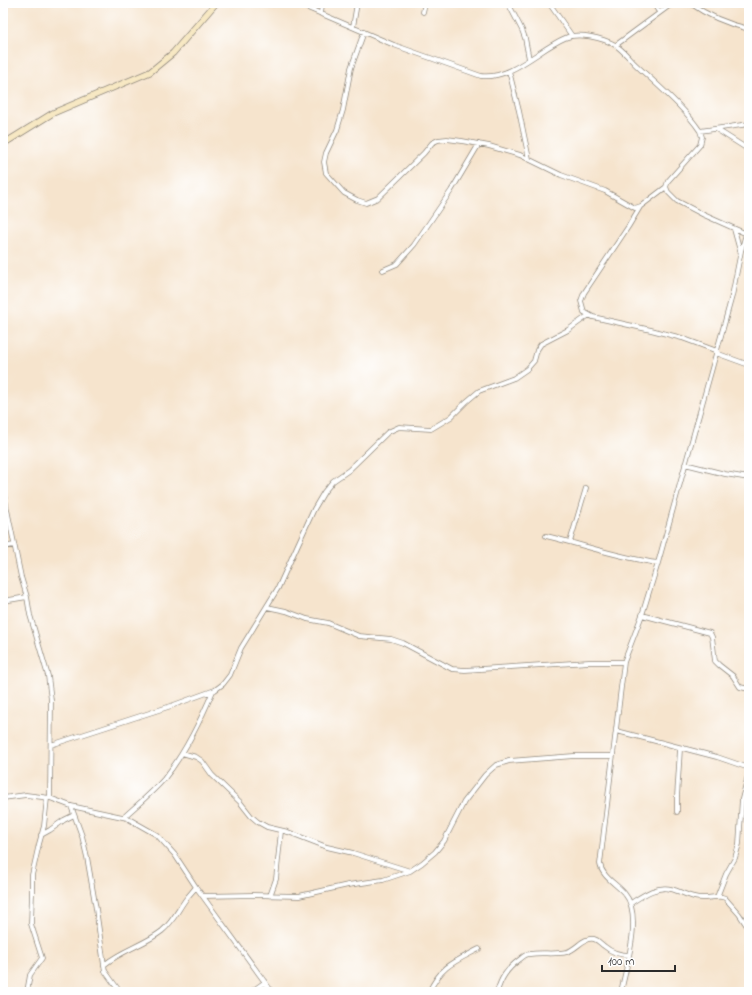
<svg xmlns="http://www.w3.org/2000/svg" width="752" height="995" viewBox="0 0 752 995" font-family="'Indie Flower',sans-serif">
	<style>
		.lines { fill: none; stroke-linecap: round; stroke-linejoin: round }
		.street-casing { stroke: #90887c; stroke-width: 5.5 }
		.secondary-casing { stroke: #90887c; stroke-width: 7 }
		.street { stroke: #fff; stroke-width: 4 }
		.secondary { stroke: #f7e8c3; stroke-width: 5.5 }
	</style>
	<rect width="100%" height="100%" fill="#fff"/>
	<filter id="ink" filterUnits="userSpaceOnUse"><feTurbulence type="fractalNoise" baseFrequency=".025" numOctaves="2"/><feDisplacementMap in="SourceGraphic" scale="8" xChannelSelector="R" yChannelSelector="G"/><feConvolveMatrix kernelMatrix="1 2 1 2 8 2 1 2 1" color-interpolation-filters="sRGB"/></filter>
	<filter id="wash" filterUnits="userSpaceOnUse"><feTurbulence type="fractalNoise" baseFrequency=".012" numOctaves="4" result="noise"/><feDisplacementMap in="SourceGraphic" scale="16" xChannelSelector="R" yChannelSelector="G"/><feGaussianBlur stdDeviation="0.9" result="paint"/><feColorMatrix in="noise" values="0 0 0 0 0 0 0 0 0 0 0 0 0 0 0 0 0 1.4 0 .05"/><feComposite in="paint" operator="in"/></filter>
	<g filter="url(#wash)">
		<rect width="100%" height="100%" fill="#f6e4cd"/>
	</g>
	<g filter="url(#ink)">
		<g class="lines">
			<g class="street-casing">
				<path id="street" d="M296,3l98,42 87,31c30,4 58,-27 84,-38 13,-6 38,0 50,7 7,4 14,13 20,19 22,21 48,42 65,67l2,6 -2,8 -32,36 -2,6 2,5 9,9 27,14 45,20
					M508,3l14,27 3,8 4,21
					M549,3l23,33
					M653,3l6,9
					M690,3c18,13 37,21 59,26
					M423,12l2,-9
					M321,14l1,-11
					M353,27l4,-24
					M364,32l-13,36 -8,42 -6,20 -11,23 -2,9 2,11 18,20 13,7 9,3 12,-5 46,-45 8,-10 6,-3 9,-1 15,2 27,5 31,9 41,20 44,16 30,17 6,-2 25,-19
					M616,45l57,-42
					M509,71l10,40 10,48
					M716,129l33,21
					M700,131l49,-7
					M640,207l-12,20 -44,66 -3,8 3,11 9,5 58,13 31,8 35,13
					M734,229l6,22
					M383,270l14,-6 17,-19 37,-54 28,-47
					M716,353l33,12
					M685,464l40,10 24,4
					M3,490l18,87 6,20 3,18 18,61 3,24 -1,98
					M546,536c38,9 74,22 112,27
					M570,542l16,-54
					M3,547l11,-2
					M3,601l24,-4
					M267,607l19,4 21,8 21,4 31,13 32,3 12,4 49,26 13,1 124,-8h35
					M642,615l68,18 2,4 3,24 4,4 14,11 7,11 9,2
					M617,731l100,26 32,11
					M51,745l120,-39 44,-16 8,-6 7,-9 11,-27 37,-60 36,-79 10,-17 9,-11 16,-11 39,-38 11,-5 32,2 20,-12 15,-15 13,-11 35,-13 13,-9 7,-8 3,-11 4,-6 27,-14 21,-15
					M182,753l14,4 6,4 10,14 28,27 11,14 7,6 9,5 21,5 39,15 26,6 57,18
					M3,798l23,-3 24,3 21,8 56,12 30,17 18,20 21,32 76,105
					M71,806l11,30 5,21 9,52 8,56 1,6 15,21
					M677,812v-15l3,-48
					M124,817c13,-12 28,-24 40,-38 21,-26 36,-57 49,-88
					M41,835l9,-5 14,-10 10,-5
					M203,896l50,-1 46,1 49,-11 35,-5 27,-9 12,-8 13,-11 9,-11 20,-39 21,-27 11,-10 13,-4 65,-5h39
					M270,896l6,-17 5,-48
					M717,897l9,-23 9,-16 4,-14 3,-45 7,-27
					M631,903c11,-7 26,-18 40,-14 8,2 15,6 23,8 10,3 19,-1 28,0l3,1 14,16 10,15
					M104,965c18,-15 40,-20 58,-34 11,-9 16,-21 24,-32 3,-4 7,-8 10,-12
					M27,992l3,-17 12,-17 -11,-34 1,-31v-18l7,-31 5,-18 3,-28
					M251,992l14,-10
					M429,992c12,-26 25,-30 50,-43
					M497,992c4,-14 10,-23 22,-32 4,-3 6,-6 11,-6 12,-2 24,1 37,-2 10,-3 16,-15 27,-13 4,1 6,4 10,7 7,6 16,9 25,9
					M621,992c5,-25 22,-77 4,-98 -8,-10 -23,-17 -25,-30l24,-202 18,-47 16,-52 74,-267 9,-45 5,-17"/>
			</g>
			<g class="secondary-casing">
				<path id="secondary" d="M3,144l50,-31 97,-41 23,-19 43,-50"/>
			</g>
			<use href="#street" class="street"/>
			<use href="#secondary" class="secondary"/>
		</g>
	</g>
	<rect width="752" height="995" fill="none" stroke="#fff" stroke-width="16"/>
	<path d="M602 965v6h73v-6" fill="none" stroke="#2b2b2b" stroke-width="2"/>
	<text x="608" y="965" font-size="12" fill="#2b2b2b" stroke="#ffffff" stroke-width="3" paint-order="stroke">100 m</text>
</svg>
